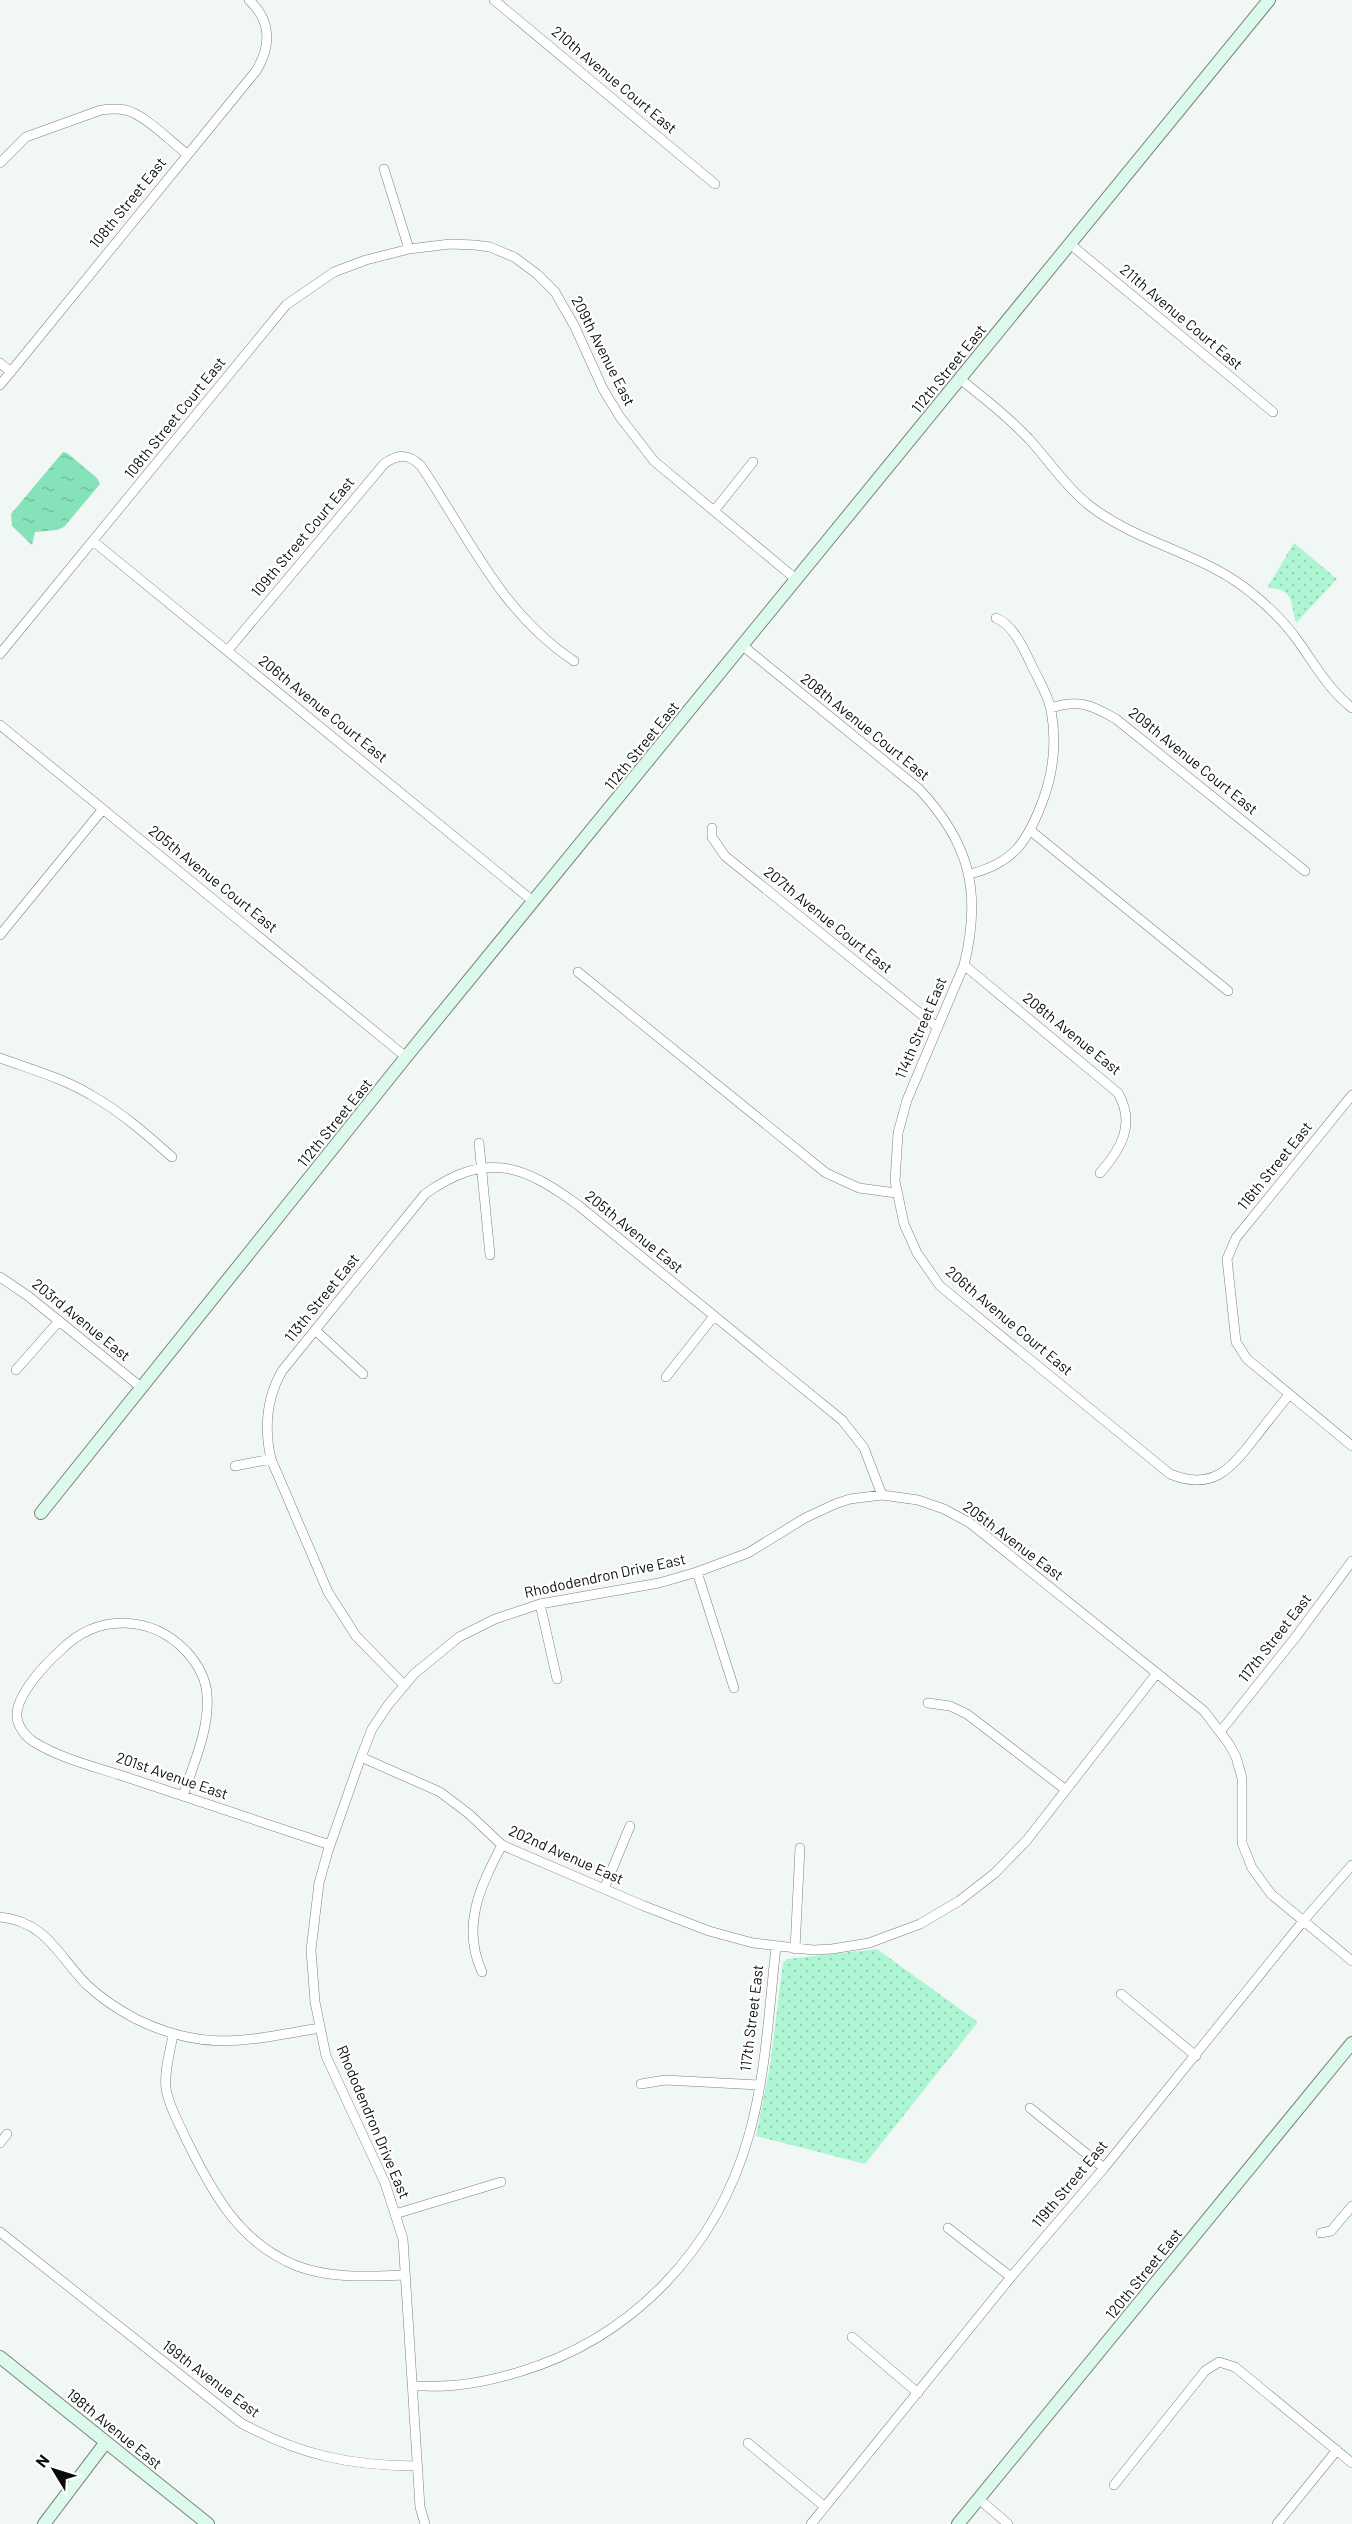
<svg xmlns="http://www.w3.org/2000/svg" width="1352" height="2524" viewBox="0 0 1352 2524" font-family="Barlow,sans-serif">
	<style>
		.park { fill: url(#park-dots) }
		.water { fill: url(#water-ripples) }
		.lines { fill: none; stroke-linecap: round; stroke-linejoin: round }
		.street-casing { stroke: #7d827f; stroke-width: 10 }
		.secondary-casing { stroke: #7d827f; stroke-width: 14 }
		.street { stroke: #fff; stroke-width: 9 }
		.secondary { stroke: #dcfaec; stroke-width: 12 }
		.labels { text-anchor: middle; stroke-width: 4.5; stroke-linejoin: round; paint-order: stroke }
		.street-label { font-size: 15px; fill: #0b0d0c; stroke: #fff }
	</style>
	<defs>
		<pattern id="park-dots" width="8" height="8" patternUnits="userSpaceOnUse" patternTransform="scale(1.5)"><rect width="8" height="8" fill="#aef6d3"/><path d="M2 2h.1M6 6h.1" fill="none" stroke="#94d2b4" stroke-width="1.8" stroke-linecap="round"/></pattern>
		<pattern id="water-ripples" width="26" height="14" patternUnits="userSpaceOnUse" patternTransform="scale(1.5)"><rect width="26" height="14" fill="#86e2b8"/><path d="M2 4q2-2 4 0t4 0M15 11q2-2 4 0t4 0" fill="none" stroke="#72c19d"/></pattern>
	</defs>
	<rect width="100%" height="100%" fill="#f1f7f4"/>
	<path class="park" d="M1294,543l43,36 -41,44c-6,-18 0,-35 -29,-35z
		M877,1949l101,73 -113,142 -109,-28 14,-70 13,-103 4,-4z"/>
	<path class="water" d="M63,452l4,1 30,25 3,6 -36,43 -7,3 -22,2 -3,13 -20,-19 -1,-12z"/>
	<g class="lines">
		<g class="street-casing">
			<path id="street" d="M494,0l221,184
				M0,163l26,-26 75,-27c8,-1 15,-2 24,0 18,3 46,32 62,44
				M384,169l25,80
				M1070,244l203,168
				M0,363l11,9
				M960,379c24,19 48,38 69,60 21,23 37,48 61,67 51,39 115,47 164,89 16,13 32,29 44,46 17,24 31,49 54,67
				M0,385l256,-314c15,-24 16,-50 -7,-71
				M714,511l39,-49
				M93,541l441,361
				M743,646l176,143c51,54 63,104 45,176l-57,135 -9,33 -3,48 9,43 13,29 23,33 230,188c42,17 60,-4 84,-35 12,-15 23,-30 35,-44
				M228,650l156,-186c14,-10 24,-11 37,2 48,71 79,146 153,195
				M0,654l286,-349 48,-33 32,-12 43,-11 41,-5 25,1 15,2 24,10 23,17 18,18 20,35 28,62 17,28 34,44 143,119
				M1051,708c28,-9 41,-3 65,11l189,152
				M0,725l406,332
				M712,828v9l13,19 212,171
				M1031,831l197,160
				M970,874c44,-11 58,-33 73,-74 11,-30 14,-58 8,-90 -3,-16 -13,-31 -20,-46 -8,-17 -18,-39 -35,-46
				M0,935l103,-126
				M964,965l154,128c18,31 3,56 -18,80
				M578,972l248,201 33,15 37,5
				M0,1058c30,11 63,20 91,37 30,17 55,39 81,62
				M1352,1095l-116,143 -9,21 9,83 11,17 105,87
				M479,1143l11,112
				M0,1277l28,19 114,92
				M315,1330l48,44
				M16,1370l43,-49
				M666,1377l48,-61
				M235,1466l36,-7
				M697,1572l37,116
				M540,1604l17,75
				M404,1685l-48,-49 -28,-44 -57,-133c-7,-31 -5,-60 11,-88l143,-177c61,-43 97,-30 153,11l264,215 22,28 18,47
				M928,1703l22,3 17,8 99,76
				M1220,1732l75,-94 57,-77
				M361,1757l79,35 29,22 33,31 142,61 65,25 44,12 60,7 19,-1 37,-6 51,-19 39,-23 36,-28 32,-33 130,-167
				M183,1796c10,-31 27,-68 24,-101 -1,-17 -10,-32 -21,-44 -36,-37 -89,-37 -125,-1 -15,13 -46,46 -44,67 1,10 9,20 17,25 29,18 66,26 98,37 66,22 132,44 198,66
				M604,1889l26,-63
				M0,1917c47,5 58,39 87,68 15,14 32,25 49,34 69,34 112,21 184,9
				M795,1949l5,-101
				M482,1972c-21,-46 -2,-85 20,-127
				M1121,1994l75,62
				M173,2035c-3,17 -9,36 -7,54 3,18 13,34 20,50 26,53 53,104 111,127 35,13 71,10 108,9
				M641,2084l24,-4 94,5
				M1030,2108l74,60
				M0,2143l7,-9
				M395,2214l106,-32
				M948,2228l63,49
				M0,2232l241,191c59,32 110,43 176,43
				M1321,2233l10,-2 21,-25
				M852,2337l66,56
				M412,2386c15,0 30,1 45,-1 21,-2 42,-7 62,-13 114,-34 198,-123 230,-237 17,-60 20,-126 27,-188
				M748,2443l77,64
				M1114,2485l91,-114 14,-9 16,5 117,96
				M979,2499l29,25
				M425,2524l-5,-17 -17,-268 -18,-56 -59,-127 -11,-54 -4,-52 8,-67 9,-32 33,-94 11,-28 16,-24 26,-31 45,-37 36,-18 45,-15 119,-21 38,-11 51,-19 57,-35 30,-14 15,-5 32,-4 36,5 26,9 26,14 234,188 25,33 7,13 6,21v65l10,25 19,26 81,67
				M811,2524l200,-247 93,-109 200,-248 48,-55
				M1277,2524l60,-74"/>
		</g>
		<g class="secondary-casing">
			<path id="secondary" d="M41,1513l365,-456 863,-1057
				M0,2357l208,167
				M44,2524l62,-82
				M958,2524l394,-481"/>
		</g>
		<use href="#street" class="street"/>
		<use href="#secondary" class="secondary"/>
	</g>
	<g class="labels">
		<g class="street-label">
			<text transform="translate(614 80) rotate(40)" y="5">210th Avenue Court East</text>
			<text transform="translate(128 203) rotate(-51)" y="5">108th Street East</text>
			<text transform="translate(1181 317) rotate(40)" y="5">211th Avenue Court East</text>
			<text transform="translate(603 351) rotate(63)" y="5">209th Avenue East</text>
			<text transform="translate(949 369) rotate(-51)" y="5">112th Street East</text>
			<text transform="translate(175 418) rotate(-51)" y="5">108th Street Court East</text>
			<text transform="translate(303 537) rotate(-50)" y="5">109th Street Court East</text>
			<text transform="translate(323 709) rotate(39)" y="5">206th Avenue Court East</text>
			<text transform="translate(865 727) rotate(39)" y="5">208th Avenue Court East</text>
			<text transform="translate(642 746) rotate(-51)" y="5">112th Street East</text>
			<text transform="translate(1193 761) rotate(39)" y="5">209th Avenue Court East</text>
			<text transform="translate(213 879) rotate(39)" y="5">205th Avenue Court East</text>
			<text transform="translate(828 920) rotate(39)" y="5">207th Avenue Court East</text>
			<text transform="translate(921 1028) rotate(-67)" y="5">114th Street East</text>
			<text transform="translate(1072 1034) rotate(39)" y="5">208th Avenue East</text>
			<text transform="translate(335 1123) rotate(-51)" y="5">112th Street East</text>
			<text transform="translate(1275 1166) rotate(-51)" y="5">116th Street East</text>
			<text transform="translate(634 1232) rotate(39)" y="5">205th Avenue East</text>
			<text transform="translate(322 1298) rotate(-51)" y="5">113th Street East</text>
			<text transform="translate(81 1320) rotate(39)" y="5">203rd Avenue East</text>
			<text transform="translate(1009 1321) rotate(40)" y="5">206th Avenue Court East</text>
			<text transform="translate(1013 1541) rotate(37)" y="5">205th Avenue East</text>
			<text transform="translate(605 1576) rotate(-12)" y="5">Rhododendron Drive East</text>
			<text transform="translate(1275 1638) rotate(-52)" y="5">117th Street East</text>
			<text transform="translate(172 1776) rotate(19)" y="5">201st Avenue East</text>
			<text transform="translate(566 1855) rotate(24)" y="5">202nd Avenue East</text>
			<text transform="translate(752 2018) rotate(-83)" y="5">117th Street East</text>
			<text transform="translate(373 2122) rotate(67)" y="5">Rhododendron Drive East</text>
			<text transform="translate(1070 2184) rotate(-50)" y="5">119th Street East</text>
			<text transform="translate(1144 2274) rotate(-51)" y="5">120th Street East</text>
			<text transform="translate(211 2379) rotate(37)" y="5">199th Avenue East</text>
			<text transform="translate(114 2429) rotate(39)" y="5">198th Avenue East</text>
		</g>
	</g>
	<g transform="translate(54 2470) rotate(308)" stroke="#ffffff" stroke-width="4.5" paint-order="stroke">
	<path d="M0-4.5L10 22L0 15L-10 22Z" fill="#0b0d0c"/>
	<text y="-9" font-size="16" font-weight="bold" text-anchor="middle" fill="#0b0d0c">N</text>
	</g>
</svg>
